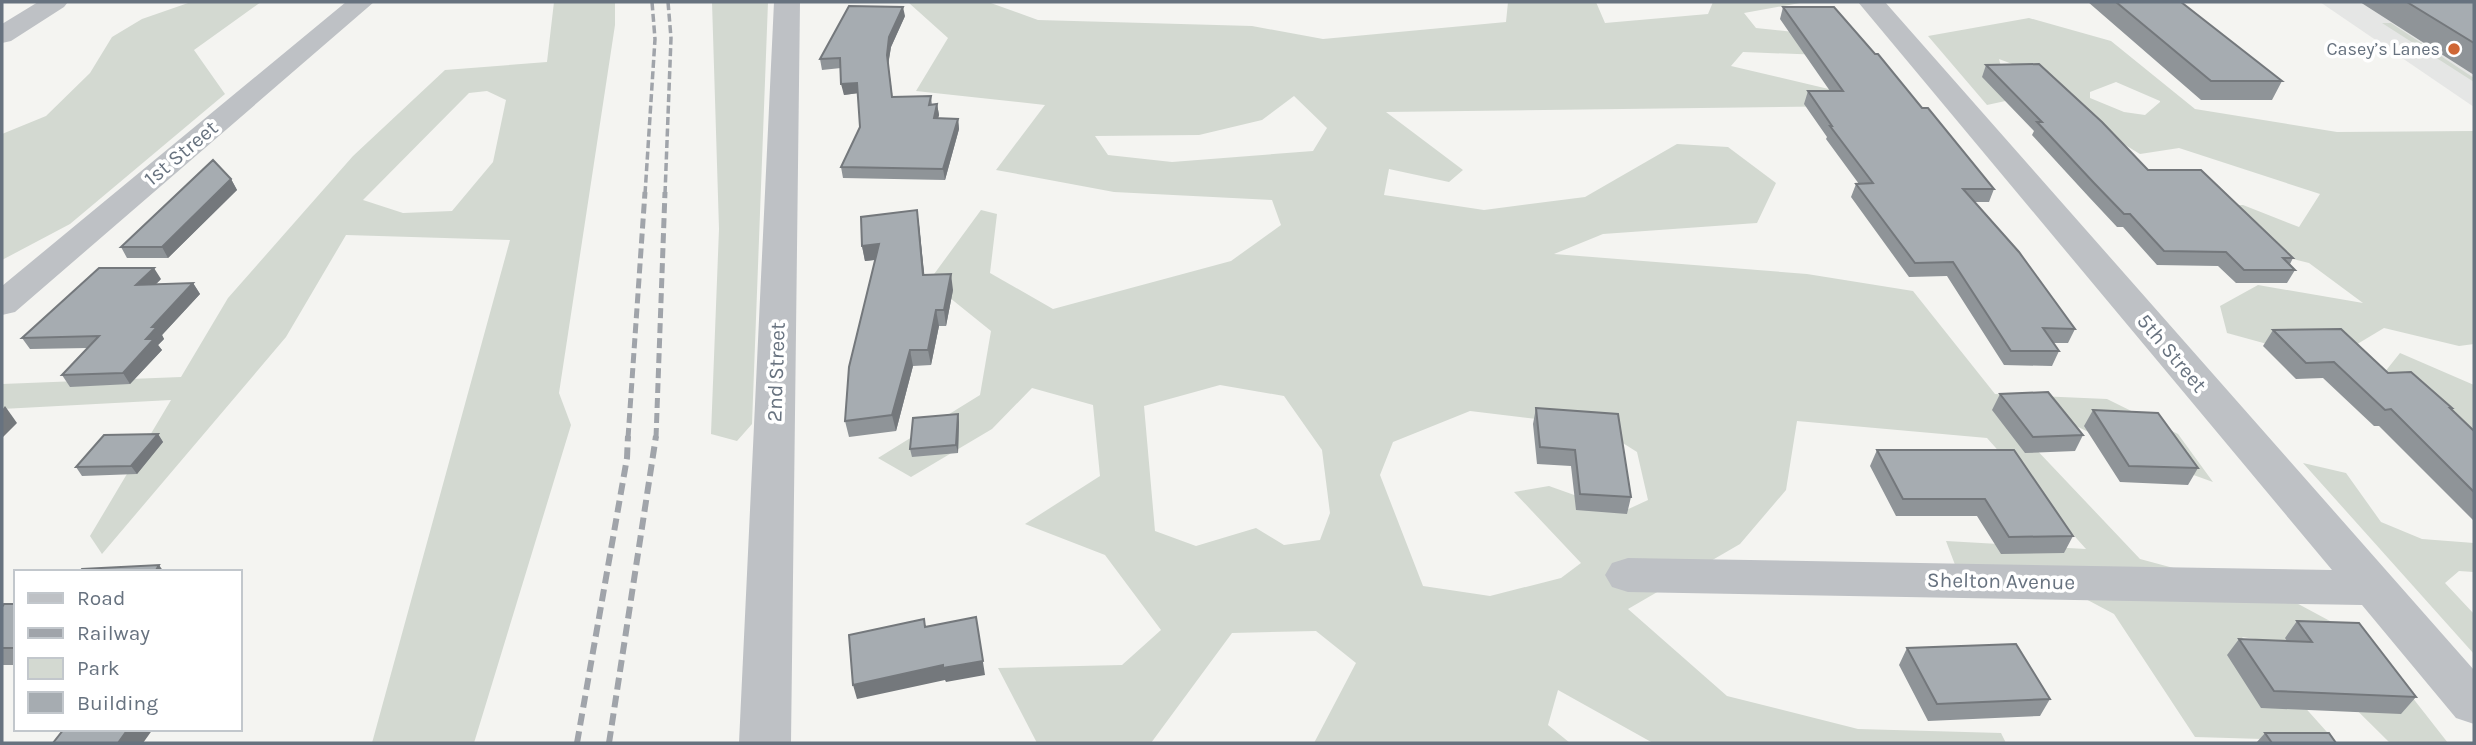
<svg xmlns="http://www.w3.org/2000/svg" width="2476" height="745" viewBox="0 0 2476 745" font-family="Karla,sans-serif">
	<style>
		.built { fill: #e5e6e5 }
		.green { fill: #d3d9d1; fill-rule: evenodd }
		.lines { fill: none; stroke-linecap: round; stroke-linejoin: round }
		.minor { fill: #bec1c5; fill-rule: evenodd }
		.rail-far2 { stroke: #a0a4aa; stroke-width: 3.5; stroke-dasharray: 8 3.5; stroke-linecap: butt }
		.rail-far1 { stroke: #a0a4aa; stroke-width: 5; stroke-dasharray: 10 5; stroke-linecap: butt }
		.rail { stroke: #a0a4aa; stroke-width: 6; stroke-dasharray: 12 6; stroke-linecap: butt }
		.wall { fill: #8f9498 }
		.shaded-wall { fill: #74787c }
		.building { fill: #a6acb1; stroke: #74787c; stroke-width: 2 }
		.poi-dot { fill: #cf6736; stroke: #fff; stroke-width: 2.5 }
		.labels { text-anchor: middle; stroke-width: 7; stroke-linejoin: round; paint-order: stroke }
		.far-poi-label { font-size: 18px; fill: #67727f; stroke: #fff; text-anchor: end }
		.street-label { font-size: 21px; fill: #67727f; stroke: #fff }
	</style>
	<rect width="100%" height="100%" fill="#f4f4f1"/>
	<path class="built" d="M2320,2h154v105z"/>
	<path class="green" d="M191,2h70l-67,48 31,44 -155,130 -68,36v-126l44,-18 44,-43 22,-36 30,-18z
		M554,2h61v23l-56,368 12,32 -97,318h-102l138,-503 -164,-5 -60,102 -184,217 -12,-18 81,-136 -169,9v-25l179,-7 47,-79 125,-142 92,-86 102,-8zM487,91l19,9 -13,62 -41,49 -49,2 -40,-13 106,-107z
		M712,2h56l-16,422 -15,17 -26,-7 8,-205z
		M901,2h87l50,18 214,6 71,13 183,-17 2,-20h88l9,21 103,-9 5,-12 87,1 -56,10 12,15 84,9 9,19 -106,-4 -12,14 123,29 2,11 -470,6 77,58 -14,12 -60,-13 -5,26 100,15 101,-13 92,-53 51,3 48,36 -19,40 -154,11 -49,20 253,20 106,17 82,103 112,5 71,35 35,48 -81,-29 -56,-27 -61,1 125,132 149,40 80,43 79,101h-58l-100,-99 -48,-7 93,104 -140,-4 -81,-123 -49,-26 -108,-18 -11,-29 140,8 -99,-111 -190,-17 -11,69 -46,54 -112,65 99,87 131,33 143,4 5,10h-353l-95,-53 -10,35 22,18h-256l42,-80 -40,-32 -84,2 -81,110h-114l-39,-75 124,-3 39,-35 -56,-75 -80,-31 75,-48 -7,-71 -61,-17 -40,41 -81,48 -33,-19 102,-63 11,-64 -62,-50 52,-71 16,4 -7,59 63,36 178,-48 50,-36 -9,-25 -158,-8 -118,-22 49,-65 -129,-14 32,-53 -39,-35zM1294,96l33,32 -14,23 -141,11 -64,-7 -13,-19 104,-1 63,-15zM1220,385l64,11 38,54 8,63 -10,27 -36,5 -28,-17 -60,18 -41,-15 -11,-125zM1470,411l126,15 41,26 11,48 -26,12 -73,-26 -35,6 67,71 -20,15 -71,18 -67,-10 -43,-111 13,-33z
		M2029,18l82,23 84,68 142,23 137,-1v213l-15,2 -75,-18 -55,33 -102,-28 -7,-27 38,-21 105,18 -54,-40 -118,-29 -2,-28 54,-1 56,22 21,-33 -141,-46 -39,6 -58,-35 -33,-41 -50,-19 11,41 -23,5 -59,-69zM2116,82l44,19v1l-15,13 -21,-3 -34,-14v-6z
		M2382,23h9l83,55v4z
		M2400,353l74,32v64l-98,-66z
		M2303,463l43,10 35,49 41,17 52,4v29l-15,-1 -14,12 29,31v40z"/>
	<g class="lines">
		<path class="minor" d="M38,2h30l-4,5 -53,34 -9,2v-19z
			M346,2h28l-359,310 -13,3v-29z
			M774,2h26l-9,741h-52z
			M1858,2h27l589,668v54l-18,-6 -94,-113 -734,-13 -16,-5 -7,-12 7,-12 16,-5 704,12z"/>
		<path class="rail-far2" d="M645,194l10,-155 -3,-37
			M665,194l6,-156 -3,-36"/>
		<path class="rail-far1" d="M628,438l17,-246
			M656,438l9,-246"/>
		<path class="rail" d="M577,743l50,-285 1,-22
			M609,743l47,-307"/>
	</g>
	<path class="wall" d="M2088,2h93l101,79 -10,19h-71z
		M2360,2h114v73z
		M1783,7l139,101 72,81 -5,13h-14l100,127 -7,14h-15l6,8 -7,15 -48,-1 -57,-89 -38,1 -58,-80 5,-13h3l-33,-45 1,-2 -23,-33 4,-13h22l-50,-72z
		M905,16l-14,31 -3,18 4,32 39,-1 1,9 5,-1 2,11 -1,3 20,1 1,10 -14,51 -102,-2 -2,-11 19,-40 -2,-34 -14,2 -3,-27 -19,2 -2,-11z
		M1986,65l162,105 145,88 -3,6 5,6 -8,13h-51l-18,-17 -61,-1 -34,-38h-6l-29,-31 -56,-61 2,-4 -52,-54z
		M231,179l6,11 -69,68h-41l-6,-11z
		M919,225l5,50 29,15 -7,36h-7l-8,39 -18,1 -17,65 -47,6 -4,-16 30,-161 -10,1 -3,-15z
		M161,279l-5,5 37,-1 7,11 -38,41 2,4 -6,6 4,5 -32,34 -60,3 -8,-12 26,-27 -58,1 -8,-11z
		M2273,330l115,43 64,35 -1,1 23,22v90l-95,-95h-5l-51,-48 -27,1 -33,-33z
		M2000,394l83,41 -8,16 -50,2 -33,-43z
		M1536,408l95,89 -4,17 -51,-4 -5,-44 -34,-2 -4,-40z
		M2093,410l105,58 -10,17 -68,-3 -36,-56z
		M958,414l1,8 -1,31 -46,4 -2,-8z
		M158,434l5,8 -26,32 -55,2 -6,-9z
		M1877,450l196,86 -9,17 -63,1 -24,-38h-81l-26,-50z
		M16,604v61h-14v-58z
		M2297,621l119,76 -15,17 -140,-6 -34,-53 12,-16 48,2 -2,-3z
		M1907,648l143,51 -10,17 -112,5 -29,-56z
		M2265,733l71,10h-80z"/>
	<path class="shaded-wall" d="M903,7l2,9 -14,31 -3,18 6,42 -7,-52 2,-18z
		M857,83l2,10 -15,2 -3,-11z
		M937,104l2,11 -4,14 -1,-11z
		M958,119l1,10 -14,51 -2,-11z
		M231,179l6,11 -69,68 -6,-11z
		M917,210l2,15 7,65 -3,-15z
		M879,244l3,15 -17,2 -3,-15z
		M154,268l7,11 -18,18 -7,-12z
		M951,274l2,16 -7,36 -2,-16z
		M193,283l7,11 -38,41 2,4 -6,6 4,5 -32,34 -7,-11 23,-34 6,-12z
		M936,310l3,16 -8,39 -3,-15z
		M910,350l3,16 -17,65 -4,-16z
		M5,406l12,17 -15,15v-28z
		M958,414l1,8 -1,31 -2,-8z
		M158,434l5,8 -26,32 -6,-8z
		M159,565l5,7h-9z
		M976,617l9,58 -39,7 -1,-2 -88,19 -4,-14z
		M128,729h25l-10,14h-25z"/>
	<path class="building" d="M2116,2h65l101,79h-71z
		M2407,2h67v41z
		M849,6l54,1 -14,30 -2,18 5,42 39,-1 -2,9 8,-1 -3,14 24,1 -15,50 -102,-2 19,-40 -3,-44 -16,1 -1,-26 -20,1z
		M1783,7h51l41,47h3l44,54h6l66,81h-31l56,63 56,77 -32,-1 16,23h-48l-58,-89 -38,1 -59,-79 17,-1 -43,-57h2l-24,-35h35z
		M2039,64l63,58 46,48h53l92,88h-10l12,12h-51l-18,-18 -62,-1 -34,-37h-6l-30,-31 -57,-61h5l-56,-57z
		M213,160l18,19 -69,68h-41z
		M917,210l6,65 28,-1 -7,36h-8l-8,40h-18l-18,65 -47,6 4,-54 30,-123 -17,2 -1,-29z
		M99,268h55l-18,17 57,-2 -41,44h5l-11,12h8l-31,34 -61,2 37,-39 -77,2z
		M2341,329l47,44 23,-1 41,36h-2l24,23v61l-83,-83 -6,1 -51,-48 -28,1 -33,-33z
		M2048,392l35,43 -50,2 -33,-43z
		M1536,408l82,6 13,83 -51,-3 -5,-44 -35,-3z
		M2093,410l65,3 40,55 -69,-2z
		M958,414l-2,31 -46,4 3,-31z
		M158,434l-27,32 -55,1 28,-32z
		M1877,450h137l59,86 -64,1 -24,-38h-82z
		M159,565l-4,7h-75l2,-3z
		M4,604h12v44h-14v-41z
		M976,617l7,44 -40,7v-3l-90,20 -4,-50 75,-16 1,8z
		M2297,621l62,2 57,74 -142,-6 -35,-52 73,3z
		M2016,644l34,55 -113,5 -30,-56z
		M64,729h64l-10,14h-65z
		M2265,733h64l7,10h-64z"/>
	<circle class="poi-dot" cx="2454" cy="49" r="7"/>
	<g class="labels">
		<g class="far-poi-label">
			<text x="2440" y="55">Casey’s Lanes</text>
		</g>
		<g class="street-label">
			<text transform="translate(181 153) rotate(-40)" y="7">1st Street</text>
			<text transform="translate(2172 353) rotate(50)" y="7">5th Street</text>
			<text transform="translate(776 372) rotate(-88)" y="7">2nd Street</text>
			<text transform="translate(2001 581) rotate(1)" y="7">Shelton Avenue</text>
		</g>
	</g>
	<rect width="2476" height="745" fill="none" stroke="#67727f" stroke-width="7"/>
	<rect x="14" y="570" width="228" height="161" fill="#ffffff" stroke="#c2c7cc" stroke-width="2"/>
	<rect x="28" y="593" width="35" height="10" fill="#bec1c5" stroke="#c2c7cc" stroke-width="2"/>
	<text x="77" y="605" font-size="21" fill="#67727f">Road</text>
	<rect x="28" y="628" width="35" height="10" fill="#a0a4aa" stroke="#c2c7cc" stroke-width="2"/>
	<text x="77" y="640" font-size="21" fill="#67727f">Railway</text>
	<rect x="28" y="658" width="35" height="21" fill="#d3d9d1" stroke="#c2c7cc" stroke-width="2"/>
	<text x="77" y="675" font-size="21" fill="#67727f">Park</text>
	<rect x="28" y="692" width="35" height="21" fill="#a6acb1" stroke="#c2c7cc" stroke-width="2"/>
	<text x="77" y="710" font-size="21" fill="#67727f">Building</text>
</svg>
